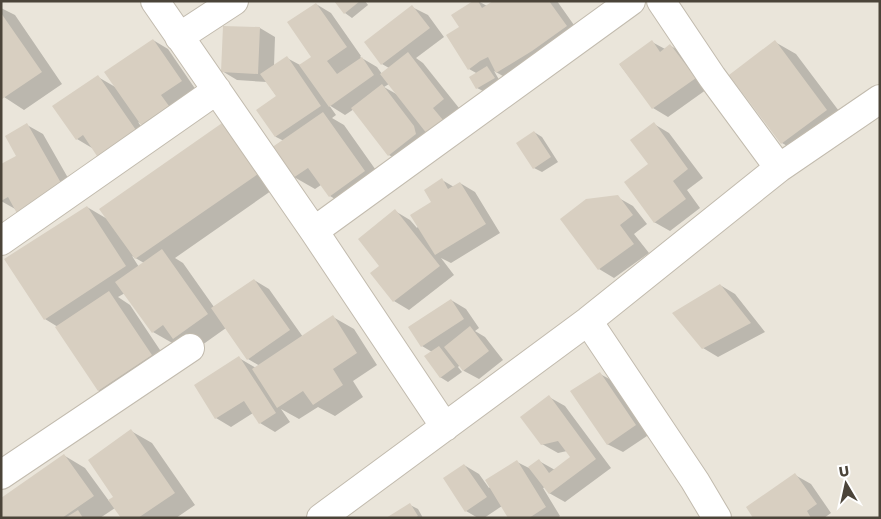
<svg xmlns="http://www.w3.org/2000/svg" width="881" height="519" viewBox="0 0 881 519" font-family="'Golos Text',sans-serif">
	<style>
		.residential { fill: #eae5da }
		.shadow { fill: #0003; fill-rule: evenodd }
		.building { fill: #d8cfc1 }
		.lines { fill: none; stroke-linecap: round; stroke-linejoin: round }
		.minor-casing { stroke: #c2bbae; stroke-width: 30 }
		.minor { stroke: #fff; stroke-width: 28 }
	</style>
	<rect width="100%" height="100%" fill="#f6f3ec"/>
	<path class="residential" d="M1,1h879v517h-879z"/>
	<path class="shadow" d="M335,1h30l3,4 -16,13 -7,-5z
		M478,1l9,5 8,-5h62l24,34 -69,46 -18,-10 7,12 -16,9 -8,-4 1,-14 -9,-5 -8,-42z
		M316,4l15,9 30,43 -1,1 17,10 5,7 7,-6 -7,-4 30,-57 16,8 16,22 -28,21 7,5 36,45 -11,9 -44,47 -15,-9 -35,-46 -9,6 -16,-10 7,10 -4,3 12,7 41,58 -35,25 -20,-12 -9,-11 -6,4 -21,-12 -10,-36 -8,-4 -18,-27 19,-13 -10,-15 -30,-2 -15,-9 38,-43 15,9 -1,29 13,-8 13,7 13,-8zM389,84l9,11 -14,-8z
		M1,8l14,7 47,69 -38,26 -23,-15z
		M153,40l15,9 28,41 -39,43 -19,-11 14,20 -60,6 -15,-9 21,-62 19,11z
		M652,42l13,7 6,-3 15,9 24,32 -42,30 -15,-9 -33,-43z
		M775,42l21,12 52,69 -45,32 -21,-12 -52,-68z
		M225,123l56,61 -106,74 8,5 31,44 40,-27 15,9 34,48 30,-20 21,12 23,36 -24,16 10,16 -28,19 -17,-9 -19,12 -18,-10 9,13 -15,10 -15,-9 -7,-10 -22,14 -15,-9 23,-60 17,10 4,-2 -12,-7 -22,-31 -31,22 -21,-6 -21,-12 -28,-39 -7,4 12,8 42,63 -53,34 -21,-12 -40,-63 -13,-8 42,-112 22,13zM132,256l12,7 -5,4z
		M654,124l15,9 34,45 -16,12 13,18 -30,23 -16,-9 -4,-58z
		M27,125l16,9 37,65 -63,11 -16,-9v-35l16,-10z
		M534,132l8,5 16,25 -16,10 -8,-4z
		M442,180l12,7 6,-4 15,9 25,41 -49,30 -10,-5 13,17 -45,35 -15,-9 -13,-35 14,-55 15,9 7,8 16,-25z
		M617,197l16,9 14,18 -13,10 15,19 -35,25 -15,-9z
		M720,285l15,9 30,38 -47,25 -15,-9z
		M451,300l15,9 13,19 -4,3 10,6 18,23 -24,19 -15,-8 -4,-6 -2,2 4,5 -14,10 -8,-5 -8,-25 -10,-6 -12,-18z
		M600,374l15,8 35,52 -27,18 -16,-8z
		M549,397l16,9 46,62 -46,34 -16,-9 -4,-6 -2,1 17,28 -2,2h-49l-7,-12 -18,12h-6l-12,-7 -2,-46 15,9 10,14 28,-26 12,6 10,-7 16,9 17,-13 -5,-6 -9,2 -16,-9z
		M131,431l21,12 43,62 -19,13h-54l-7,-10 -15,10h-96l61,-62 20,12 24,33 6,-4z
		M795,475l16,9 20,29 -7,5h-70z
		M410,505l8,4 5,9h-35z"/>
	<path class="building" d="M334,1h26l-16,13z
		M473,1h5l4,7 11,-7h56l18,25 -35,25 -36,22 -8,-16 -8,4 -12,9 -22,-35 13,-8 -8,-12z
		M316,3l31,44 -20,14 10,13 25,-17 12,18 -45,32 -30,-42 12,-8 -24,-35z
		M412,5l18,23 -49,37 -17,-23z
		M1,13l41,59 -40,27 -1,-2z
		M223,26l37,1 -2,47 -37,-2z
		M153,39l29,42 -21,14 8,11 -28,19 -37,-53z
		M652,40l8,12 10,-8 26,34 -44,31 -33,-45z
		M775,40l52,70 -46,34 -52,-69z
		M408,52l36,47 -11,9 15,18 -17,13 -51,-65z
		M287,56l34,50 -46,31 -19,-27 20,-14 -16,-22z
		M487,66l8,12 -19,11 -7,-12z
		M98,75l40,58 -39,26 -16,-24 -7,5 -24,-34z
		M382,84l32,42 2,8 -28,22 -37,-48z
		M323,112l42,59 -36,26 -21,-29 -15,10 -22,-30z
		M225,121l36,51 -126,87 -36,-50z
		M654,122l34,47 -15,12 13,18 -32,24 -30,-41 24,-18 -18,-24z
		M27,123l38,67 -46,27 -11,-20 -7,4v-37l15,-8 -11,-20z
		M534,131l17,26 -18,12 -17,-26z
		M442,178l6,11 12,-7 26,42 -51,31 -25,-40 21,-13 -7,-12z
		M618,195l15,20 -13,10 14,19 -36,26 -38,-51 26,-20z
		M87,206l39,60 -82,54 -40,-61z
		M395,209l45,57 -47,36 -23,-29 9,-7 -21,-27z
		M162,249l46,65 -35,25 -10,-14 -11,8 -37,-51z
		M254,279l36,51 -43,30 -36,-52z
		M720,284l31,39 -49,26 -30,-36z
		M109,291l43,64 -54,36 -43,-64z
		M451,299l13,20 -43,28 -13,-20z
		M333,315l24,38 -24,16 10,16 -30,20 -10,-14 -26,17 -25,-39z
		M470,326l19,25 -26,20 -19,-24z
		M439,346l16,21 -15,11 -16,-22z
		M239,356l37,57 -17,11 -15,-23 -29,18 -21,-34z
		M600,372l36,53 -29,20 -37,-54z
		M549,395l47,64 -47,35 -21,-27 11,-8 10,14 21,-16 -12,-16 -17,4 -21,-28z
		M131,429l44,64 -37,25h-17l-13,-18 5,-3 -25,-37z
		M64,454l30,42 -32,22h-59l-2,-3v-17z
		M517,460l29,47 -17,11h-21l-23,-38z
		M464,464l23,33 -22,15 -22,-34z
		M795,473l22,31 -10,7 4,7h-58l-7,-11z
		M410,503l8,13 -3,2h-29z
		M78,510l5,8h-18z"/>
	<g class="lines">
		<g class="minor-casing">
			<path id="minor" d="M155,1l159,230 131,196
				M661,1l51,76 67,91
				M179,37l55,-36
				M314,231l317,-230
				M1,241l216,-151
				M588,321l107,160 22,37
				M1,475l189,-127
				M321,518l267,-197 191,-153 101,-69"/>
		</g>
		<use href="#minor" class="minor"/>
	</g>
	<rect width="881" height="519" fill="none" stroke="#4b4439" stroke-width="5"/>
	<g transform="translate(846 484) rotate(351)" stroke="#ffffff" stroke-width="4" paint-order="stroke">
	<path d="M0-4L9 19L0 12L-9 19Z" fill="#4b4439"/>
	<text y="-8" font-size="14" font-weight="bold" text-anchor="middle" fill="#4b4439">U</text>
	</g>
</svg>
